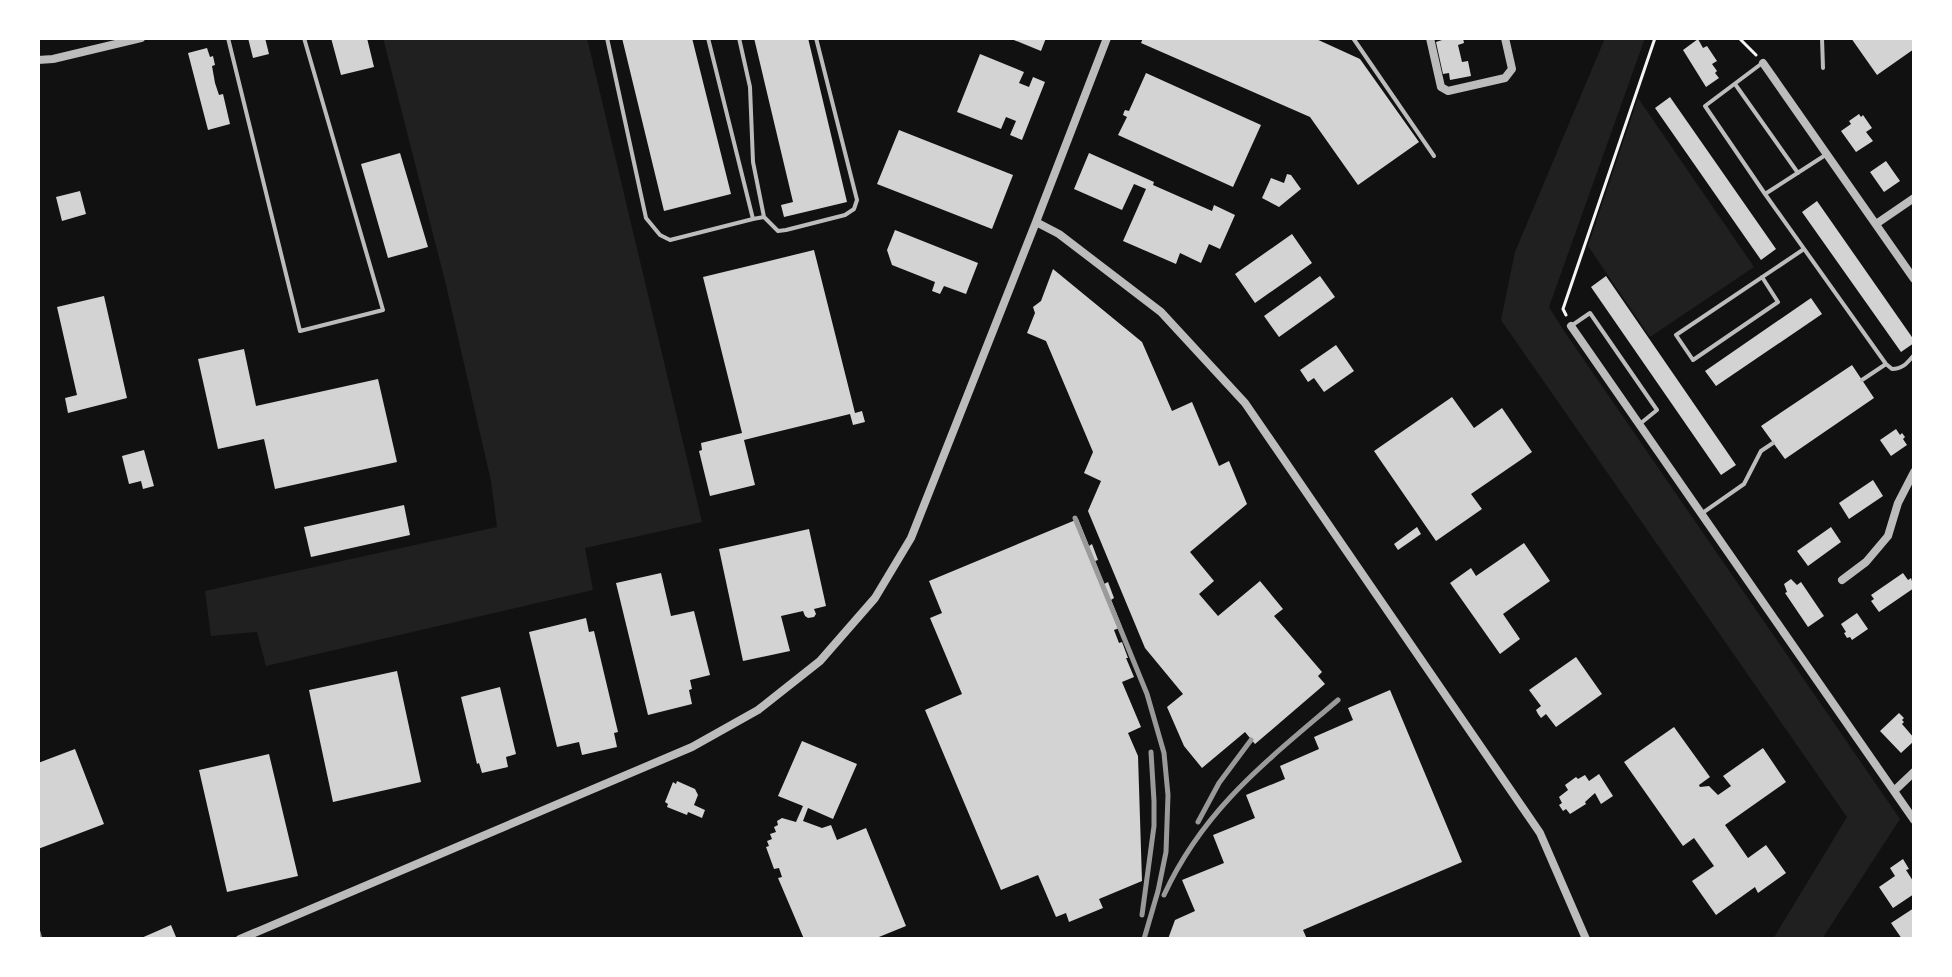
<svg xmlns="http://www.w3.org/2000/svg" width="1952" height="977" viewBox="0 0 1952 977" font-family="Figtree,sans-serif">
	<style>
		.green { fill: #202020 }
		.building { fill: #d3d3d3 }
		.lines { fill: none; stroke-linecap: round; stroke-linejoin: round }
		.path { stroke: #f5f5f5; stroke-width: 3 }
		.service { stroke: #bcbcbc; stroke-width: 4 }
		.minor { stroke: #bcbcbc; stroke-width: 8 }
		.rail { stroke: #9a9a9a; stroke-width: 5 }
	</style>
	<rect width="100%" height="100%" fill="#111"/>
	<path class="green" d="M383,38h204l115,484 -117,26 8,42 -327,76 -9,-34 -46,4 -6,-45 292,-64 -6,-46 -45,-196z
		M1605,38h40l-96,269 15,24 336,488 -78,120h-49l74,-122 -346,-497 14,-68z
		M1638,98l116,169 -104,70 -62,-91z"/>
	<path class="building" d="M248,38h17l4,16 -16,4z
		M331,38h36l7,29 -33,8z
		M622,38h70l39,156 -67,17z
		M754,38h54l39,164 -63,15 -3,-12 12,-3z
		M1009,38h37l-5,13z
		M1143,38h171l46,21 59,83 -61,43 -48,-68 -169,-74z
		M1441,38h22l1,5 -6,2 4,17 6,-1 3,15 -21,4 -1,-7 -6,1 -7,-32 6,-2z
		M1851,38h63v11l-37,26z
		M1698,39l5,9 4,-2 10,15 -5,3 5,7 -2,2 4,5 -13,9 -23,-37z
		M207,48l3,9 3,-1 2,9 -3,1 3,17 4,12 4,-1 7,30 -22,6 -20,-77z
		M980,54l44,18 -5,11 10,4 4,-10 12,5 -23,58 -12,-5 6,-14 -10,-4 -5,12 -44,-17z
		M1146,73l115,52 -28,62 -115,-52 9,-18 -4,-2 1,-3 1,-2 4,1z
		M1670,97l106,152 -15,11 -106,-152z
		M1859,114l2,3 2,-2 9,13 -6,4 7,9 -17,11 -15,-21 10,-7 -2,-3z
		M899,130l114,45 -21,54 -115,-45z
		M400,153l28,94 -40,11 -27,-94z
		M1089,153l65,29 -1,3 59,26 2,-6 21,10 -15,34 -11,-5 -8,19 -21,-10 -4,11 -53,-23 23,-52 -12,-5 -12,26 -48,-21z
		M1886,161l14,20 -16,11 -14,-20z
		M1287,174l4,1 10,14 -22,18 -17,-9 9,-20 13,5z
		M80,191l6,23 -24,7 -6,-24z
		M1817,201l97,139v3l-13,9 -99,-140z
		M895,230l83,33 -12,31 -22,-8 -4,8 -8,-3 3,-9 -43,-17 -5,-15z
		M1292,234l20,29 -57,40 -20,-29z
		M814,250l41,163 7,-2 3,11 -12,3 -3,-11 -106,26 11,45 -45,11 -11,-45 3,-1 -1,-7 41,-10 -39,-156z
		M1053,269l89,73 30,69 20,-9 27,64 10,-5 18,43 -57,48 24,29 -15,13 19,22 42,-35 23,28 -9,7 48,56 -4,4 7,8 -70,60 -10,-12 -43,36 -18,-22 -17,-39 16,-13 -38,-46 -57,-137 13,-30 -17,-8 9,-21 -47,-111 -19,-8 8,-20 -2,-6 8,-6z
		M1320,276l15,21 -56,40 -15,-21z
		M1606,276l130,189 -15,10 -130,-188z
		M104,296l23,102 -59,15 -3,-15 12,-3 -20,-88z
		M1811,298l11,16 -106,72 -11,-15z
		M1336,345l18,26 -30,21 -10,-14 -6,4 -8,-12z
		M244,349l12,57 122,-27 19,83 -122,27 -11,-50 -46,10 -20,-90z
		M1852,365l22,33 -89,61 -24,-33z
		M1452,397l22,31 28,-20 30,44 -61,42 11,15 -46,32 -62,-90z
		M1896,429l4,6 2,-2 3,4 -2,2 4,6 -16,11 -11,-16z
		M144,450l10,36 -11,3 -2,-8 -12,3 -7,-28z
		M1873,480l10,16 -34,23 -10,-16z
		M404,505l6,30 -99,22 -7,-30z
		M1078,519l11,27 3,-2 6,16 -3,1 9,23 4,-2 6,16 -3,2 11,27 -8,3 5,13 3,-1 6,16h-2l8,19 -12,5 19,45 -13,6 10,23 4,125 -43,18 4,9 -34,14 -3,-9 -10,4 -18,-42 -37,15 -76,-180 37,-16 -32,-76 12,-5 -13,-32z
		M1417,527l4,7 -23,16 -4,-6z
		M1831,527l10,15 -33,24 -11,-15z
		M809,529l17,77 -12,3 2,5 -2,3 -6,1 -3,-2 -2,-5 -22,5 9,35 -47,10 -24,-112z
		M1524,543l26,38 -47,33 17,25 -20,15 -50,-71 21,-15 5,8z
		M661,573l10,43 23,-5 16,64 -20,5 2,9 -3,1 3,14 -44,11 -32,-132z
		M1903,573l5,7 3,-2 3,10 -35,24 -8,-11 3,-2 -3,-4z
		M1791,579l6,6 4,-3 23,34 -16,11 -23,-34 2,-1 -3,-8z
		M1857,613l11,16 -16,11 -2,-3 -3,1 -3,-5 2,-1 -5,-8z
		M586,618l3,14 5,-1 24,101 -4,1 3,14 -35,8 -3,-13 -22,5 -28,-115z
		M1576,657l26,37 -46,33 -10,-13 -5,4 -3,-4 -2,-4 5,-4 -12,-16z
		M397,671l24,111 -88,20 -24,-112z
		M500,687l16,67 -10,3 2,10 -26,6 -3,-10 -2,1 -16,-67z
		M1390,690l72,172 -159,68 4,9h-139l7,-19 20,-9 -13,-31 42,-17 -11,-28 42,-17 -9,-23 39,-16 -5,-13 39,-17 -5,-12 39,-17 -5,-12z
		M1899,713l5,5 -2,2 2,2 -2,2 12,14v3l-13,12 -21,-22z
		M1674,727l36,50 -11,8 1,2 9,-1 9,9 13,-9 -8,-10 40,-28 23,34 -61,43 23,33 18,-13 20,28 -28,20 -3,-6 -39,28 -24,-34 22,-15 -20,-28 -11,8 -59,-84z
		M802,741l55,23 -24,55 -25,-11 -5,13 19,7 9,-3 6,15 29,-12 40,98 -32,13h-70l-26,-61 4,-1 -3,-9 -5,1 -8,-22 3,-1 -2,-5 5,-2 -2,-5 6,-2 -2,-5 4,-2 -1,-4 5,-3 14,4 7,-16 -25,-10z
		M75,749l29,75 -66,25v-86z
		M269,754l29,122 -71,16 -28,-122z
		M1599,774l14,22 -12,8 -6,-11 -10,9 1,2 -16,10 -4,-5 -3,2 -4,-6 3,-2 -3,-6 9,-7 -3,-5 11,-8 2,2 7,-4 4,6z
		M677,781l18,8 3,6 -4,10 11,5 -3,8 -14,-6 -1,3 -20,-8 1,-3 -3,-2 8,-20 3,2z
		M1903,859l6,10 -3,1 7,11 1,-1v14l-21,14 -14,-21 16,-11 -5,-8z
		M1914,908v31h-12l-11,-16z
		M171,925l5,12 -6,2h-31z"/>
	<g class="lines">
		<path class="path" d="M1739,38l17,17
			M1566,315l-3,-6 92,-271"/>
		<path class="service" d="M228,38l72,293 83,-21 -79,-272
			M607,38l39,180 14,17 10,5 83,-21 -45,-181
			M739,38l11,49 3,75 11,55
			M1353,38l81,118
			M1822,38l1,30
			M1761,64l-56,42 60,88 62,-40
			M1735,84l63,89
			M1765,194l121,170 6,5c11,0 15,-6 22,-14
			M753,219l11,-2 14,14 8,-1 59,-15 9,-6 3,-9 -41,-162
			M1762,277l16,25 -85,58 -17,-25 128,-86
			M1571,326l19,-13 67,97 -16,13
			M1862,380l24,-16
			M1701,514l43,-30 17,-33 12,-8"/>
		<path class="minor" d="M1430,38l11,49 7,4 57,-13 7,-9 -7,-31
			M38,60l15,-1 88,-21
			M1763,63l151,216
			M1036,222l23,12 102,78 84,91 295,430 46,106
			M1876,224l38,-26
			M1571,326l343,494
			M1842,580l24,-18 22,-26 10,-33 16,-31
			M1894,791l20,-19
			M240,939l452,-192 66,-37 62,-49 55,-63 36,-60 125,-316 71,-184"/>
		<path class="rail" d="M1075,518l72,176 17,59 4,42 -2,57 -8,39 -14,48
			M1198,822l21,-39 32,-43
			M1164,895c40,-87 104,-135 174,-195
			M1142,915l12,-89v-25l-3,-49
			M38,932l2,7"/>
	</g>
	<rect width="1952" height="977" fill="none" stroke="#ffffff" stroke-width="80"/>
</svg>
